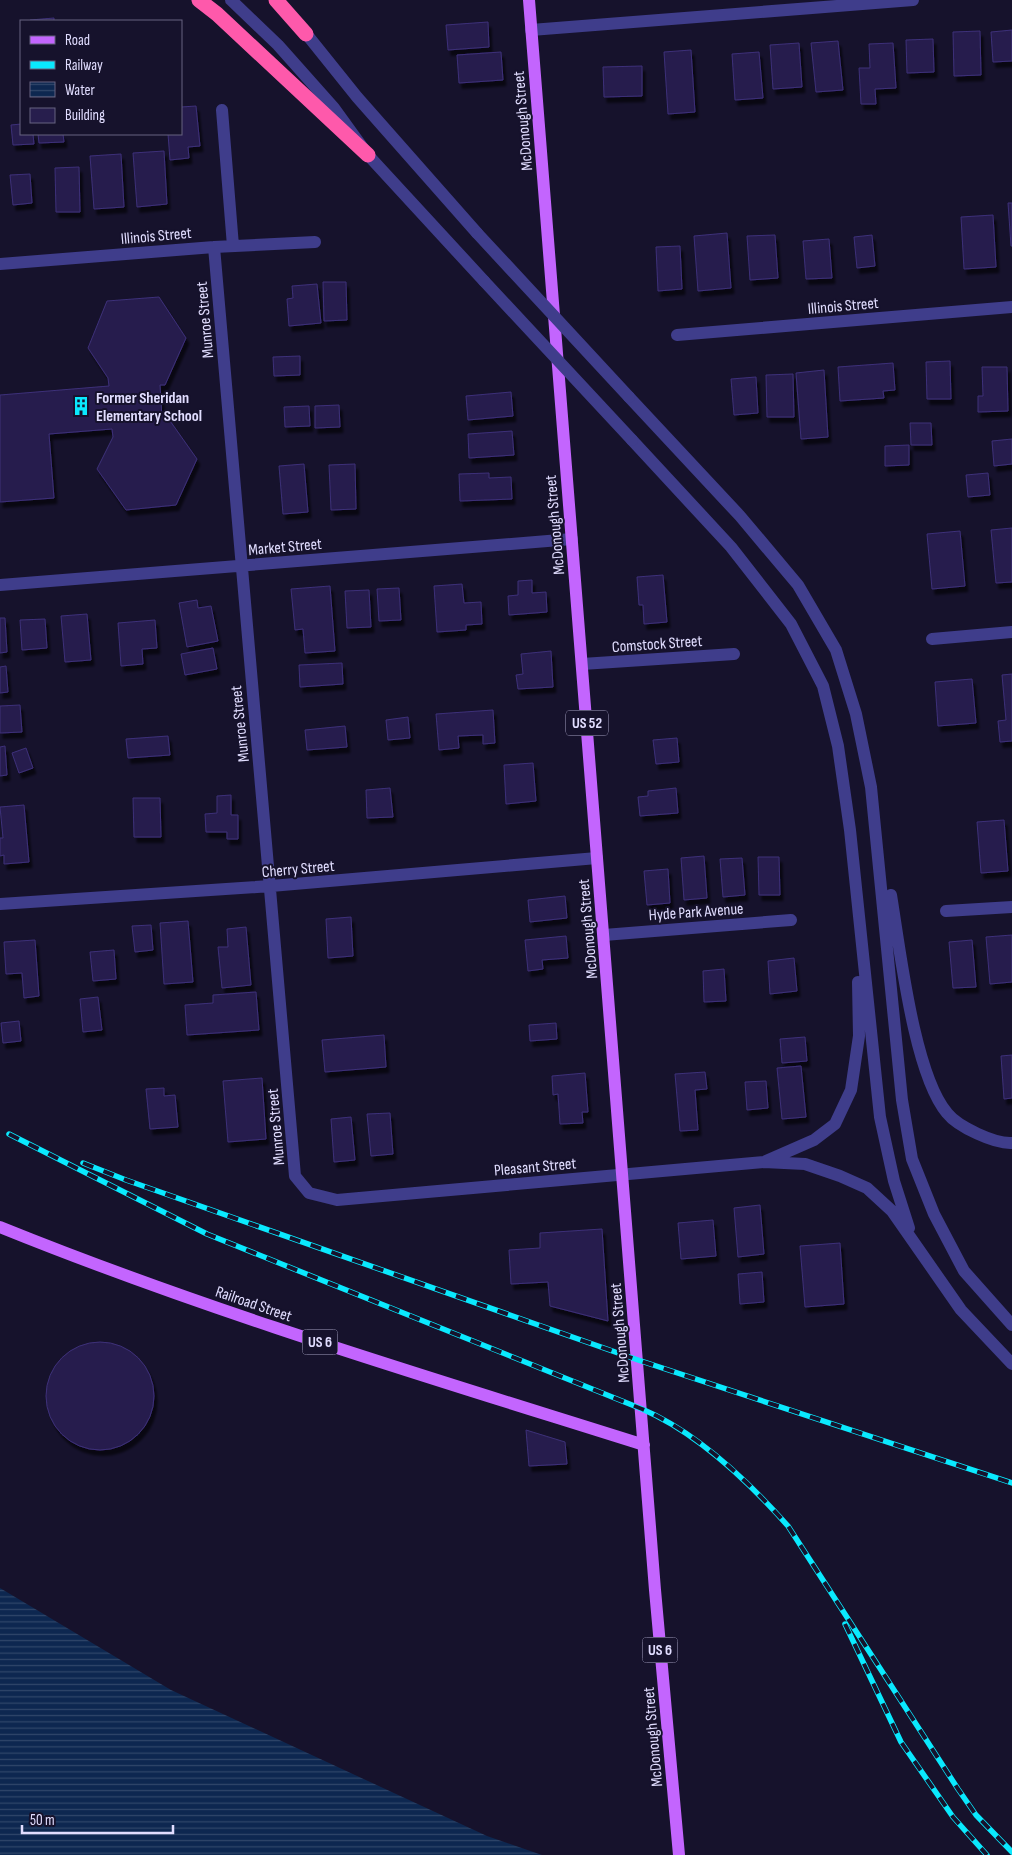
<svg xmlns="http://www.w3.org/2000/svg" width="1012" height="1855" viewBox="0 0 1012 1855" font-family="'Sofia Sans Condensed',sans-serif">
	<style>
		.water { fill: url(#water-rules) }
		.building { fill: #271e4d; stroke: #3d3079; filter: url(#shadow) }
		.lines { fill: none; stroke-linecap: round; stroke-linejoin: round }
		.minor { stroke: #3f3d8b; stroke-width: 12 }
		.major { stroke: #c365fe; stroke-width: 12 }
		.highway { stroke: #fe59ab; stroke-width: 15 }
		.rail-casing { stroke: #0ae9fe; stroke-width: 5.5 }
		.rail { stroke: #16122c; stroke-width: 4; stroke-dasharray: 11; stroke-linecap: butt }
		.minor-bridge { stroke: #3f3d8b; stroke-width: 12 }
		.labels { text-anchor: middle; stroke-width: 4; stroke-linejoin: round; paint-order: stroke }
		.shield { fill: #16122c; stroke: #a4a0c0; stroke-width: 1 }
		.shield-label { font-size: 15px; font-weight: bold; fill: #e1ddff }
		.street-label { font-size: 16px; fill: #e1ddff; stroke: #16122c }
		.poi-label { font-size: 16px; font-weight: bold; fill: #e1ddff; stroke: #16122c; text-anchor: start }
	</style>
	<defs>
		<pattern id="water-rules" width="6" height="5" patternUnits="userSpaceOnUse" patternTransform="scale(1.25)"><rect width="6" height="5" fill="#0d2750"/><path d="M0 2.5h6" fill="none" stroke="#30466a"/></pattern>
		<filter id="shadow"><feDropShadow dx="3" dy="5.5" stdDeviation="1" flood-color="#0009"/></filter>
	</defs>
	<rect width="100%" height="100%" fill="#16122c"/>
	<path class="water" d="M0,1588l171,102 316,146 55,19h-542z"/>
	<path class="building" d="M54,18v3h-24v-1z
		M488,22l1,25 -41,3 -2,-25z
		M1012,30v31l-19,1 -2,-30z
		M980,31l1,44 -27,1 -1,-44z
		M933,39l1,33 -27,1 -1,-33z
		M838,41l5,49 -27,2 -5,-49z
		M799,43l3,44 -29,2 -3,-44z
		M893,43l3,45 -21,1 1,15h-15l-2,-36h11l-1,-24z
		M691,50l4,62 -27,2 -4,-62z
		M501,52l2,28 -44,3 -2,-28z
		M759,52l4,46 -28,2 -3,-46z
		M642,66v30l-38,1 -1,-30z
		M196,106l4,40 -12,1 1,11 -19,2 -2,-26h13v-27z
		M21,124v10h12l1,10 -21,1 -2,-20z
		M38,134h25l1,8 -25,1z
		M164,151l3,53 -30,3 -4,-54z
		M121,154l3,53 -30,2 -4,-53z
		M79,167l1,45h-24l-1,-44z
		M30,174l2,29 -19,2 -3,-30z
		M1008,203h4v43h-1z
		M993,215l3,52 -32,2 -3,-52z
		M727,233l4,55 -33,3 -4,-55z
		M775,235l3,43 -28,2 -3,-44z
		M872,235l3,31 -18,2 -3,-31z
		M829,239l3,39 -26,1 -3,-38z
		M680,246l2,43 -24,2 -2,-44z
		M323,282h23l1,38 -23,1z
		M317,284l4,39 -32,3 -2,-27 6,-1 -1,-12z
		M159,297l27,41 -21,47h-5l2,33h6l29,41 -21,46 -50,5 -29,-41 16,-32 -1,-8 -63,5 5,64 -54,4v-107l109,-9 -1,-8 -20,-30 19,-47z
		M300,356v19l-26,1 -1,-19z
		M950,361l1,38h-24l-1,-37z
		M893,363l2,27 -12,1 1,7 -44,3 -2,-34z
		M982,367h25l1,44 -30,1v-16h5z
		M824,370l4,67 -27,2 -5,-66z
		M793,374l1,43h-27l-1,-42z
		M756,377l2,36 -24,2 -3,-36z
		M511,392l2,24 -45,4 -2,-24z
		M339,405l1,22 -25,1v-22z
		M309,406l1,20 -25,1 -1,-20z
		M910,423h21l1,22h-21z
		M512,431l2,24 -45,3 -1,-24z
		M1012,439v25l-18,2 -2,-25z
		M909,445v20l-24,1v-20z
		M304,464l4,48 -25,2 -4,-48z
		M355,464l1,45 -25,1 -2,-45z
		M489,473v5l22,-1 1,22 -52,2 -1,-27z
		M988,473l2,22 -22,2 -2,-22z
		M1012,528v54l-16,1 -5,-53z
		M960,531l5,55 -33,3 -5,-55z
		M663,575l4,47 -23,2 -1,-19h-4l-2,-28z
		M532,580v13l14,-1 1,20 -38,3 -1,-19 10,-1v-14z
		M462,584l2,19 17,-1 1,22 -16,1v5l-29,2 -3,-46z
		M330,586l5,65 -30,2 -2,-24 -8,1 -4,-41z
		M399,588l2,32 -22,1 -2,-32z
		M369,590l2,37 -24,1 -2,-37z
		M197,600l1,8 13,-2 7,35 -31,6 -8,-44z
		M87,614l4,46 -26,2 -4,-46z
		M0,618h5l2,34 -7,1z
		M45,619l2,29 -25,2 -2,-30z
		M155,620l2,28 -15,1 1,15 -22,2 -3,-43z
		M213,648l4,21 -32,6 -4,-21z
		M551,651l2,36 -35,2 -2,-14 7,-1 -2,-20z
		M342,663l1,21 -43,3 -1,-22z
		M6,666l2,26 -8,1v-26z
		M1012,674v67l-12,1 -2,-21 8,-1 -4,-45z
		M972,679l4,44 -38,3 -3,-44z
		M20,705l2,27 -22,1v-27z
		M493,710l2,33 -12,1v-9l-25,1 1,12 -20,2 -3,-36z
		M408,717l2,21 -22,2 -2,-20z
		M345,726l2,21 -40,3 -2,-20z
		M168,736l2,19 -42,3 -2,-19z
		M677,738l2,24 -23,2 -3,-24z
		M5,746l2,29 -7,1v-29z
		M26,748l7,20 -14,5 -7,-20z
		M533,763l3,38 -30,3 -2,-39z
		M390,788l3,29 -26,1 -1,-28z
		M676,788l2,25 -38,3 -2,-19 10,-1v-5z
		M231,795v20h7v24h-11v-7h-21l-1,-18 12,-1v-17z
		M133,798h27l1,39h-27z
		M24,805l5,57 -25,2v-9l-4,1v-18h3l-3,-31z
		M1004,820l4,51 -27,2 -4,-51z
		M704,856l3,42 -23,2 -3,-42z
		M758,857h21l1,38h-21z
		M742,858l3,37 -22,2 -3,-38z
		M668,869l2,34 -23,2 -3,-34z
		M565,896l2,22 -37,4 -2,-22z
		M351,917l2,39 -25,2 -2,-39z
		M188,921l5,61 -29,2 -4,-61z
		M151,925l2,25 -18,2 -3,-26z
		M246,927l5,58 -29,3 -4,-41h10l-1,-18z
		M1012,935v47l-22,2 -4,-47z
		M566,936l2,22 -26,2 1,9 -15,2 -3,-31z
		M35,940l4,56 -15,2 -2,-25 -16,1 -2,-32z
		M972,940l4,47 -23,1 -4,-46z
		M114,950l2,29 -23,2 -3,-29z
		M794,958l3,33 -27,3 -2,-33z
		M724,969l2,32 -22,1 -1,-31z
		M256,992l3,38 -72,5 -2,-30 28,-2v-8z
		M98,997l4,33 -19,2 -3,-33z
		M19,1021l2,20 -18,2 -2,-20z
		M556,1023l1,16 -27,2 -1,-16z
		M384,1035l2,32 -61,5 -3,-32z
		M805,1037l2,24 -25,2 -2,-24z
		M1012,1055v43l-8,1 -3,-43z
		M801,1066l5,51 -24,2 -5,-51z
		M705,1072l2,17 -12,1 3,40 -18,1 -5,-57z
		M585,1073l3,39h-6l1,11 -23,1 -2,-30 -5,1 -1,-19z
		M262,1078l4,61 -38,3 -5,-61z
		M766,1081l2,27 -21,2 -2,-28z
		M164,1088v8l11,-1 3,32 -28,2 -4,-40z
		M390,1113l3,41 -22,2 -4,-42z
		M351,1117l4,43 -21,2 -3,-43z
		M760,1205l4,49 -26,3 -4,-49z
		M713,1220l3,36 -35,3 -3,-36z
		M602,1229l6,92 -58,-15 -2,-24 -37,2 -2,-34 31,-2v-15z
		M840,1243l4,61 -39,3 -5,-61z
		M762,1272l2,30 -24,2 -2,-30z
		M46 1396a54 54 0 1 1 108 0a54 54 0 1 1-108 0Z
		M526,1430l39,12 2,22 -38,2z"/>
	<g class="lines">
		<path class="minor" d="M231,0l47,45 56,63 34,47 116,126
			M300,26l57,71 120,136
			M531,30l382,-30
			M222,110l11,136
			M214,247c25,310 56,619 81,929l14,17 28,7 427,-38 41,2 35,12 27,12 25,23 69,99 51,54
			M0,264l214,-17 101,-5
			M677,335l335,-28
			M629,397l111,119 58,69 38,65 20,64 15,73 31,313 10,59 22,55 30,57 48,54
			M632,440l99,107 60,77 32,62 15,60 12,84 30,287 14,64 15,47
			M0,585l572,-46
			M932,639l80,-7
			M582,664l152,-10
			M891,895c9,54 23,179 56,218 11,14 48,31 65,30
			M0,904l271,-18 326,-28
			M946,911l66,-4
			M604,935l187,-15
			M766,1161l48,-21 21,-16 16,-34 8,-54 -1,-54"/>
		<path class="major" d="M529,0l126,1590 24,265
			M0,1227c210,85 428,150 644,218"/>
		<path class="highway" d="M199,0l18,14 151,141
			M276,0l30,34"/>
		<g class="rail-casing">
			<path id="rail" d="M9,1134l198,100 435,175c56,24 106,72 146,117l170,263 18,26 36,37
				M83,1163l43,17 512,180 374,123
				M845,1624l56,118 52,75 34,38"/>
		</g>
		<use href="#rail" class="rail"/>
		<path class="minor-bridge" d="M477,233l152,164
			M484,281l148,159"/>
	</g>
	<defs>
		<g id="building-bare" transform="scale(1.5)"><path d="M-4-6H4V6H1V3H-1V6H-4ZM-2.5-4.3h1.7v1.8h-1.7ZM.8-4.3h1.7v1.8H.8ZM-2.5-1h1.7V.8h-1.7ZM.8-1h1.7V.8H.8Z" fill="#0ae9fe" stroke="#16122c" stroke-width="2.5" paint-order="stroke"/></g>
	</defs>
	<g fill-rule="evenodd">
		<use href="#building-bare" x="81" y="406"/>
	</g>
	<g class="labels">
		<g class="shield">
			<rect x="566" y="710.5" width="42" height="25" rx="4"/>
			<rect x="302.5" y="1329.5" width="35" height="25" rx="4"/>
			<rect x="642.5" y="1637.5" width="35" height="25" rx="4"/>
		</g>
		<g class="shield-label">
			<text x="587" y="728">US 52</text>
			<text x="320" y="1347">US 6</text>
			<text x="660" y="1655">US 6</text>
		</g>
		<g class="street-label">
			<text transform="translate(522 121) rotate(-95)" y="6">McDonough Street</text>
			<text transform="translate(156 235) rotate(-5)" y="6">Illinois Street</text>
			<text transform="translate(843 305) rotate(-5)" y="6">Illinois Street</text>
			<text transform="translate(204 320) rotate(-95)" y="6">Munroe Street</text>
			<text transform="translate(554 525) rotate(-95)" y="6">McDonough Street</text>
			<text transform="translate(285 546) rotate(-5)" y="6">Market Street</text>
			<text transform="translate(657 643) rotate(-4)" y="6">Comstock Street</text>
			<text transform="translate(239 724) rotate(-96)" y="6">Munroe Street</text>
			<text transform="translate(298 868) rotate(-5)" y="6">Cherry Street</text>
			<text transform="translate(696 911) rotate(-4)" y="6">Hyde Park Avenue</text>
			<text transform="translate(587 929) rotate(-95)" y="6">McDonough Street</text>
			<text transform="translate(275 1127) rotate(-95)" y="6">Munroe Street</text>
			<text transform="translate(535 1166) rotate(-5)" y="6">Pleasant Street</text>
			<text transform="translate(254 1303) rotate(19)" y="6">Railroad Street</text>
			<text transform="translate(619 1333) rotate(-95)" y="6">McDonough Street</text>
			<text transform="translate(652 1737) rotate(-95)" y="6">McDonough Street</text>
		</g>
		<g class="poi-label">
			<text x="96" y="403">Former Sheridan<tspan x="96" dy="18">Elementary School</tspan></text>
		</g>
	</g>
	<rect x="20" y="20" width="162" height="115" fill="#16122c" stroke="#676380"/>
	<rect x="30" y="36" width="25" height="8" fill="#c365fe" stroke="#676380"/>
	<text x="65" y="45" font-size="15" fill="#e1ddff">Road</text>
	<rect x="30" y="61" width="25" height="8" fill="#0ae9fe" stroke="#676380"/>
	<text x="65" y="70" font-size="15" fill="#e1ddff">Railway</text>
	<rect x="30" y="82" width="25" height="15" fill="url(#water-rules)" stroke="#676380"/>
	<text x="65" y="95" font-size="15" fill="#e1ddff">Water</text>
	<rect x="30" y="108" width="25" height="15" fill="#271e4d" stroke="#676380"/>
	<text x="65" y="120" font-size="15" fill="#e1ddff">Building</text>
	<path d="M22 1825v8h151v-8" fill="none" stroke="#e1ddff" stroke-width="2.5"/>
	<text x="30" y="1825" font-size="15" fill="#e1ddff" stroke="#16122c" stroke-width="4" paint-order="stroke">50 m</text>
</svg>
